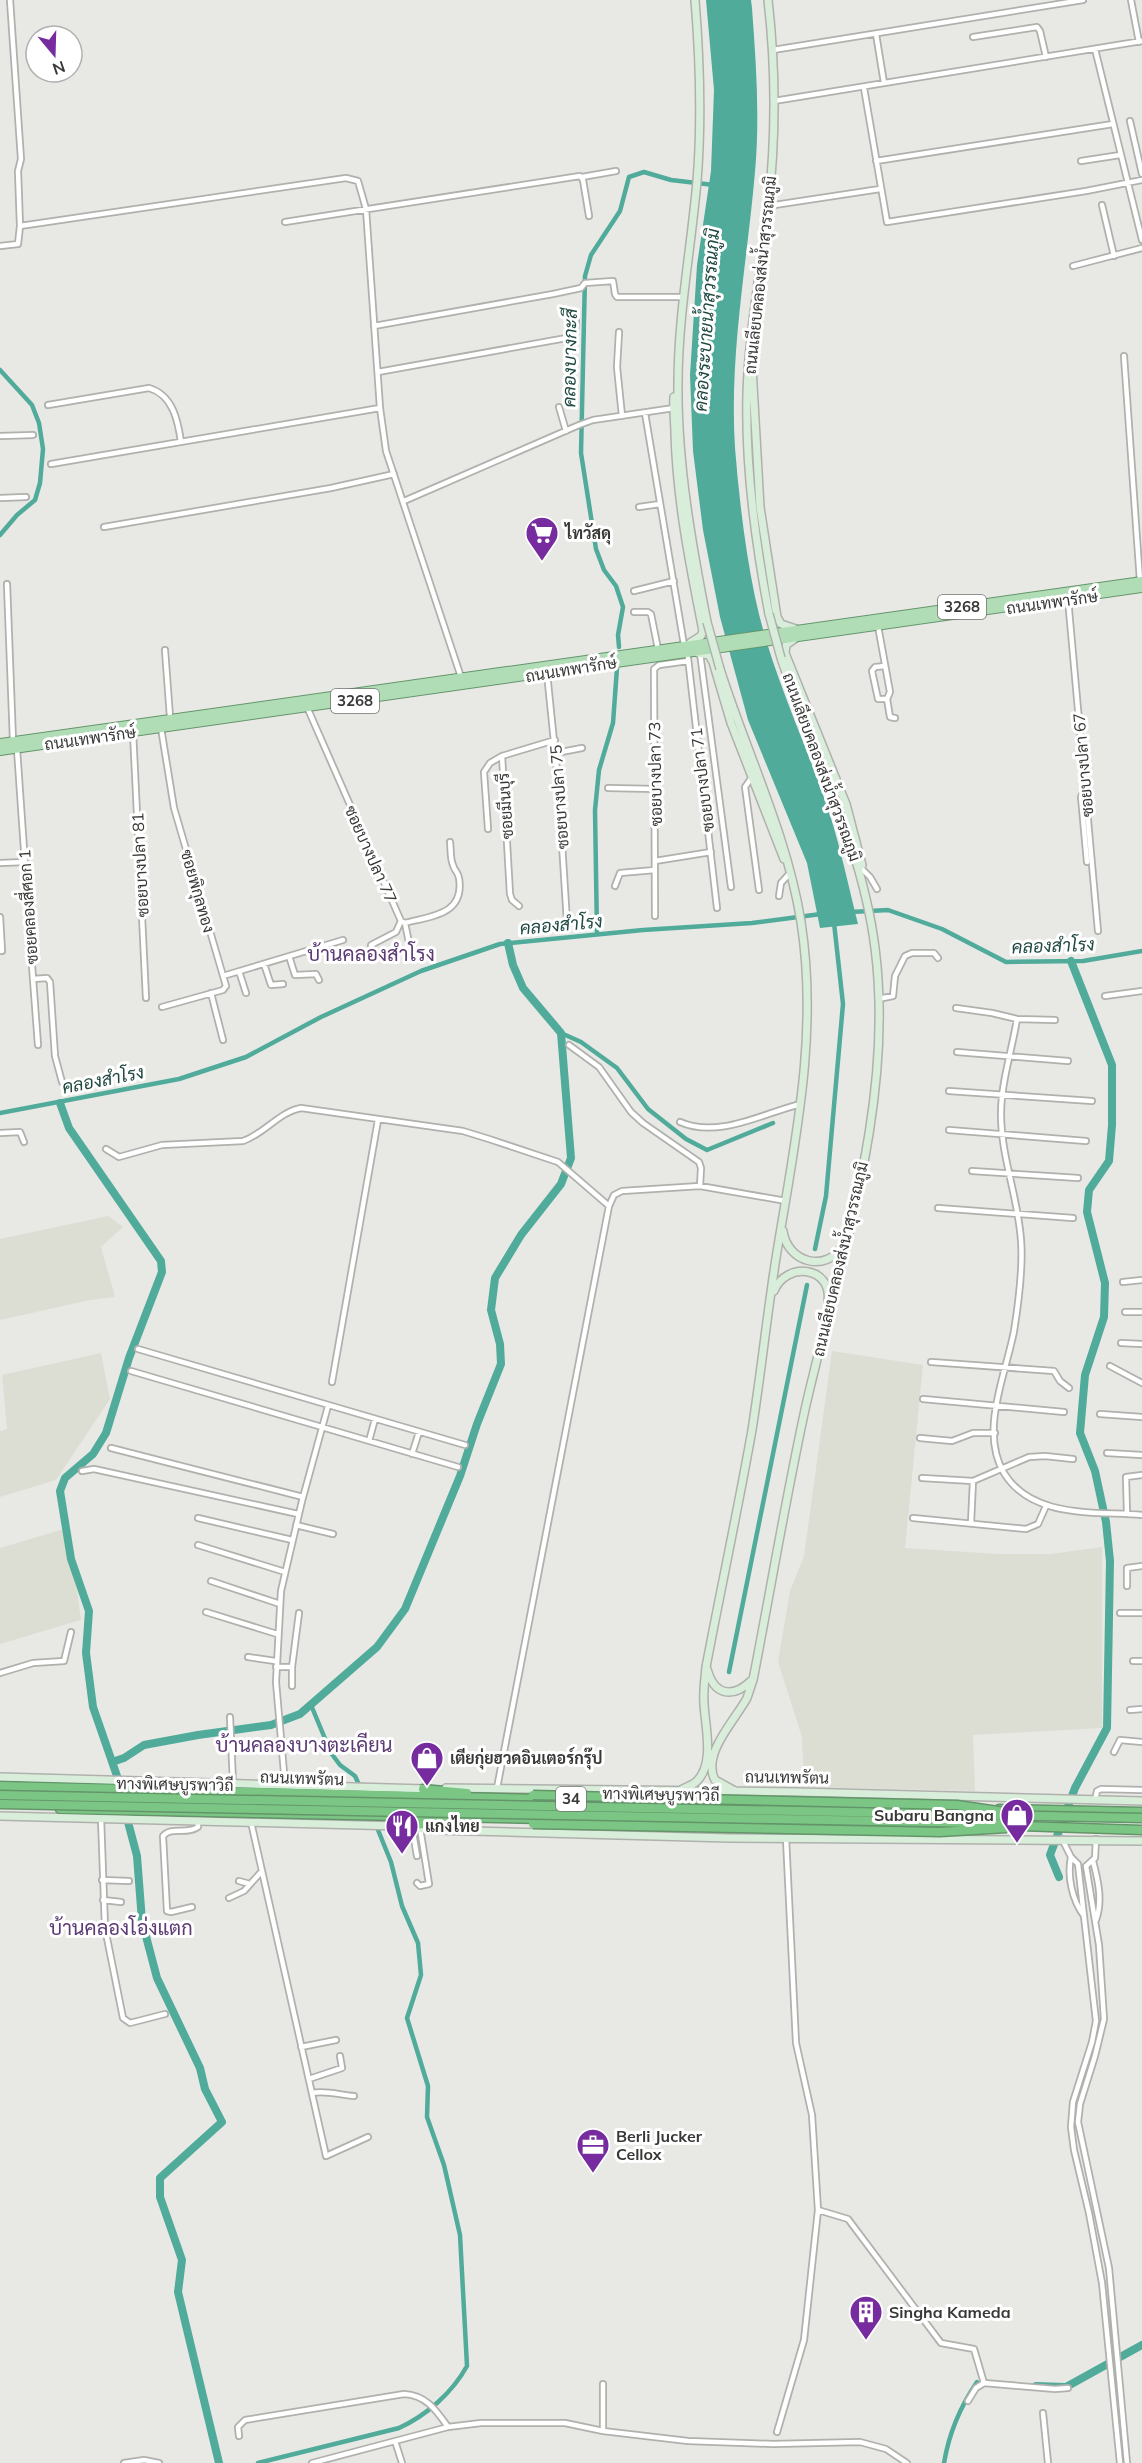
<svg xmlns="http://www.w3.org/2000/svg" width="1142" height="2463" viewBox="0 0 1142 2463" font-family="Mulish,Sarabun,sans-serif">
	<style>
		.built { fill: #dcded3 }
		.water { fill: #50ab9b }
		.lines { fill: none; stroke-linecap: round; stroke-linejoin: round }
		.canal { stroke: #50ab9b; stroke-width: 4.5 }
		.river { stroke: #50ab9b; stroke-width: 8 }
		.street-casing { stroke: #b0b0ad; stroke-width: 8 }
		.secondary-casing { stroke: #b0b0ad; stroke-width: 10 }
		.primary-casing { stroke: #64956a; stroke-width: 10 }
		.highway-casing { stroke: #64956a; stroke-width: 11 }
		.street { stroke: #fff; stroke-width: 4.5 }
		.secondary { stroke: #d8eeda; stroke-width: 7 }
		.primary { stroke: #b0ddb6; stroke-width: 8 }
		.highway { stroke: #7cc685; stroke-width: 8 }
		.secondary-bridge-casing { stroke: #b0b0ad; stroke-width: 10; stroke-linecap: butt }
		.highway-bridge-casing { stroke: #64956a; stroke-width: 11; stroke-linecap: butt }
		.secondary-bridge { stroke: #d8eeda; stroke-width: 7 }
		.highway-bridge { stroke: #7cc685; stroke-width: 8 }
		.labels { text-anchor: middle; stroke-width: 6; stroke-linejoin: round; paint-order: stroke }
		.shield { fill: #fff; stroke: #747473; stroke-width: 1.5 }
		.shield-label { font-size: 15px; font-weight: bold; fill: #383937 }
		.street-label { font-size: 16px; fill: #383937; stroke: #fff }
		.poi-label { font-size: 16px; font-weight: bold; fill: #383937; stroke: #fff; text-anchor: start }
		.water-label { font-size: 18px; font-style: italic; fill: #204941; stroke: #fff }
		.quarter-label { font-size: 20px; fill: #5c3a73; stroke: #fff }
	</style>
	<rect width="100%" height="100%" fill="#e8e9e5"/>
	<path class="built" d="M108,1216l15,11 -22,20 14,50 -25,3 -90,20v-81z
		M832,1351l91,14 -18,183 93,6h53l51,-7v181l-129,7 2,56 -171,-4 -2,-50 -24,-75 12,-71 14,-35z
		M101,1353l9,46 -54,81 -56,17v-66l7,-2 -5,-54z
		M64,1529l1,16 12,45 4,30 -81,24v-96z"/>
	<path class="water" d="M706,0h45l1,8c4,54 8,110 3,164 -8,92 -26,183 -20,276 4,50 10,100 20,149 16,76 51,145 75,218 11,35 19,73 28,109l-38,4 -13,-65 -59,-143 -28,-103 -17,-87 -10,-79 -3,-76 7,-110 14,-94 3,-81z"/>
	<g class="lines">
		<path class="canal" d="M0,370l32,35 7,18 4,26 -3,34 -5,17 -18,15 -17,20
			M619,647l-1,-12 5,-28 -7,-21 -12,-16 -8,-21 -15,-96 4,-177 6,-21 29,-44 9,-34 15,-5 27,8 43,5
			M851,912l37,-2 54,19 64,33 77,-1 59,-10
			M597,934l-2,-124 4,-40 14,-47 4,-55
			M561,1033l20,9 36,26 31,41 38,30 21,11 66,-27
			M0,1113l179,-34 67,-22 75,-40 100,-46 79,-27 143,-14 109,-7 69,-9
			M815,1249l11,-53 17,-192 -9,-81
			M729,1672l78,-387
			M311,1705l20,48 9,12 15,11 6,13
			M258,2463l141,-35c28,-13 53,-35 68,-62l-7,-131 -16,-70 -17,-48 1,-31 -21,-68 14,-43 -3,-32 -16,-37 -11,-44 -15,-37
			M944,2463c5,-30 16,-56 33,-81"/>
		<path class="river" d="M60,1103l9,25 92,133 1,11 -33,86 -23,75 -13,21 -28,24 -5,13 11,68 18,52 -3,42 7,54 24,69
			M112,1762l12,-4 20,-13 54,-10 73,-10 29,-11 77,-67 28,-38 55,-133 17,-52 24,-60 -1,-20 -9,-34 4,-32 26,-43 40,-51 10,-26 -10,-125 -38,-45 -10,-23 -5,-22
			M128,1822l9,34 5,65 15,57 43,90 5,21 17,33 -62,56v19l22,63 -4,32 41,171
			M1059,1877l-9,-22 25,-67 32,-60 3,-167 -4,-39 -11,-51 -15,-38 5,-58 19,-58 1,-34 -18,-71 2,-22 20,-29 3,-36v-60l-41,-104
			M1036,2386l30,1 76,-42"/>
		<g class="street-casing">
			<path id="street" d="M1131,0l8,42
				M876,34l8,49
				M973,37l64,-10 3,4 6,26
				M1095,49l47,191
				M773,50l310,-50
				M864,88l23,134 199,-31 56,-11
				M774,101l368,-60
				M1130,121l12,53
				M876,161l237,-37
				M1081,161l39,-6
				M582,177l34,-6
				M1102,205l12,51
				M768,206l112,-17
				M285,222l295,-46 3,4 6,36
				M20,226l326,-48 12,3 8,28 14,199 6,43 75,226
				M0,246l18,-2 2,-18 -2,-55 3,-12 -11,-159
				M1073,266l69,-18
				M374,326l179,-32 28,-6 4,-5 28,-2 2,13 2,3h67
				M619,332l-2,35 5,49
				M1124,356l16,225
				M378,372l194,-35 3,-3 1,-13
				M48,405l101,-17c24,7 29,33 32,54
				M559,407l7,24
				M645,413l39,232
				M0,436l33,-1
				M51,464l329,-56
				M0,498l26,-1
				M404,501l175,-76 14,-5 81,-12
				M639,507l21,-3
				M104,527l227,-39 63,-14
				M7,584l6,157
				M634,591l40,-10
				M1068,599l30,332
				M634,612h14l3,2 7,35
				M878,626l12,66 -3,7 3,18 5,1
				M165,650l5,67
				M700,653l31,234
				M688,658l29,250
				M885,666l-10,1 -3,4 6,28h9
				M547,673l11,108 9,141
				M307,707l94,214 4,2c26,-7 60,-8 54,-45 -1,-6 -5,-8 -6,-13 -3,-6 -2,-16 -3,-23
				M161,728l13,80 52,178 -3,4 -61,17
				M133,732l13,266
				M17,749l16,230 14,-1 3,4 5,74 7,26
				M556,753l26,-5
				M752,777l-7,10 14,103
				M608,788l48,1
				M1085,788l-4,9 6,65
				M488,829l-4,-57 6,-9 12,-7
				M655,861l56,-9
				M0,863l25,-1
				M862,869l8,8 7,12
				M615,886l5,-13 35,-3
				M779,896l2,-13 9,-10
				M519,906l-7,-6 -2,-6 -8,-138 53,-16
				M655,916l-1,-247 5,-4 29,-4
				M0,917l2,34h-2
				M405,923l4,20
				M372,954l-1,-9 25,-13 5,-11
				M289,956l6,19 21,-1 3,6
				M264,964l7,21 12,-1
				M239,971l7,22
				M223,976l120,-36
				M33,979l5,66
				M211,993l12,47
				M1105,996l37,-5
				M878,999l15,-3 2,-20 10,-20 7,-3h22l4,5
				M956,1008l36,5 25,6 38,1
				M1017,1019c-5,31 -16,64 -16,95 0,43 17,83 20,126 2,25 -3,66 -7,91 -8,43 -35,100 -10,142 28,46 91,38 138,42
				M569,1045l30,22 32,45 12,11 56,39 2,6 -1,18
				M957,1052l111,9
				M949,1091l143,10
				M680,1122c39,17 83,-9 121,-18
				M949,1130l137,11
				M0,1133l20,-1 4,10
				M106,1149l13,8 43,-12 81,-4c21,-7 36,-29 58,-33l162,23 26,8 69,23 51,44 -112,582
				M972,1171l106,7
				M609,1206l5,-11 8,-4 78,-5 86,15
				M938,1208l135,10
				M1123,1282l19,-2
				M1125,1312h17
				M1121,1343l21,1
				M138,1349l327,96
				M931,1362l123,9 6,10 9,7
				M1110,1366l32,17
				M131,1371l327,96
				M332,1382l46,-262
				M923,1399l141,13
				M1100,1414l42,3
				M920,1438l32,3 21,-8h22
				M369,1441l6,-22
				M111,1448l192,49
				M1107,1453l35,2
				M412,1454l7,-22
				M82,1471l12,-2 204,45
				M922,1478l51,3 56,-24 16,-1 28,3
				M1127,1514l-1,-37 16,-2
				M198,1518l94,22
				M913,1518l113,11 12,-5 8,-18
				M971,1523l2,-42
				M296,1525l37,9
				M198,1545l87,27
				M211,1581l69,23
				M1127,1586v-18l15,-2
				M206,1612l71,22
				M1120,1613h22
				M248,1657l27,4
				M1133,1661h9
				M276,1667h16l7,-54
				M0,1673l33,-10 31,-2 7,-29
				M292,1686v-19
				M1130,1710l12,-1
				M230,1717l3,65
				M1114,1752l6,-12 22,2
				M285,1784l-9,-102 5,-91 21,-90 26,-95
				M1095,1800l2,-9 4,-2 41,1
				M101,1818l4,110 18,90 7,5 35,-9
				M251,1822l75,334 42,-19
				M412,1827l5,29
				M1062,1839l9,18 7,7 18,157 -4,21 -19,60 -2,25 3,23 15,63 13,70 18,180
				M1096,1839l-1,19 -9,8 13,79 5,74 -9,37 -15,48 -2,18 31,146 18,195
				M1071,1857c-4,19 1,43 13,59
				M1093,1861c5,19 10,40 3,59
				M102,1880l27,1
				M239,1881l11,3
				M417,1883l3,3 9,-2 -9,-56
				M229,1898l15,-7 18,-20
				M103,1900l18,2
				M192,1907l-21,5 -4,-1 -4,-75c8,-10 24,-1 35,-9v-7
				M301,2047l35,-7
				M309,2079l33,-11 -2,-12
				M312,2093c13,-3 28,2 42,3
				M818,2210l30,9 93,124 33,6 10,34
				M603,2384v47
				M968,2401l8,-13 8,-5 71,6 13,-1
				M1043,2413l5,50
				M777,2432l27,-92 14,-130 -6,-95 -16,-72 -10,-205
				M239,2436l-1,-9 7,-7 159,-26c22,1 32,16 44,33
				M395,2441l7,22
				M124,2463l20,-3 15,3
				M312,2463l136,-36 33,-4h84l38,8 85,10 85,3 87,-2 26,7 21,14"/>
		</g>
		<g class="secondary-casing">
			<path id="secondary" d="M695,0c5,61 7,120 2,181 -6,68 -19,135 -19,203 -1,78 14,162 29,238
				M768,0c8,69 8,139 0,208 -7,61 -19,123 -21,185 -2,74 8,148 22,221
				M752,367l8,140 17,110 4,7 15,5
				M674,397c-1,12 1,25 1,37 2,67 15,132 28,197l-2,5 -14,9
				M796,638l-10,7 -1,8 61,151 16,61
				M698,653l11,2 4,7 18,61 53,136
				M783,1231c4,31 43,43 60,14
				M774,1291c12,-30 59,-25 54,11
				M707,1669c7,26 25,30 44,12
				M0,1777l426,12
				M446,1788l353,4 343,9
				M681,1790c5,-3 12,-5 16,-9 18,-18 8,-55 7,-77 -1,-13 1,-25 2,-37 15,-79 32,-158 46,-237 9,-57 15,-115 24,-172 18,-112 43,-222 25,-336 -14,-88 -54,-168 -81,-253
				M735,1791l-20,-11c-14,-26 21,-61 32,-82 2,-6 4,-12 6,-18 18,-92 33,-184 53,-275 34,-148 89,-303 69,-457 -13,-103 -61,-193 -94,-290
				M0,1816l399,10
				M413,1828l23,2 293,8 413,3"/>
		</g>
		<g class="primary-casing">
			<path id="primary" d="M0,743l1142,-162
				M0,751l1142,-163"/>
		</g>
		<g class="highway-casing">
			<path id="highway" d="M0,1786l542,13
				M423,1789l44,4
				M60,1809l584,12
				M999,1809l143,3
				M394,1825l75,-2
				M1020,1826l122,4"/>
		</g>
		<use href="#street" class="street"/>
		<use href="#secondary" class="secondary"/>
		<use href="#primary" class="primary"/>
		<use href="#highway" class="highway"/>
		<g class="secondary-bridge-casing">
			<path id="secondary-bridge" d="M769,614l12,44
				M707,622l13,47"/>
		</g>
		<g class="highway-bridge-casing">
			<path id="highway-bridge" d="M0,1795l1142,23
				M533,1795l424,10 48,7
				M0,1804l1025,20
				M533,1824l407,8 67,-4"/>
		</g>
		<use href="#secondary-bridge" class="secondary-bridge"/>
		<use href="#highway-bridge" class="highway-bridge"/>
	</g>
	<defs>
		<g id="supermarket-pin" transform="scale(1.725)"><path d="M0 17L-7.5 6A9.5 9.5 0 1 1 7.5 6Z" fill="#762c9f" stroke="#fff"/><path d="M-6-5.5h2.5l.6 2H6L4.5 2H-2.5L-4.4-4H-6ZM-1.5 3.2a1.3 1.3 0 1 0 .1 0ZM3 3.2a1.3 1.3 0 1 0 .1 0Z" fill="#fff"/></g>
		<g id="shop-pin" transform="scale(1.725)"><path d="M0 17L-7.5 6A9.5 9.5 0 1 1 7.5 6Z" fill="#762c9f" stroke="#fff"/><path d="M-5-2.5h2.3a2.7 3.5 0 0 1 5.4 0H5L5.5 6h-11ZM-1.5-2.5h3a1.5 2.3 0 0 0-3 0Z" fill="#fff"/></g>
		<g id="restaurant-pin" transform="scale(1.725)"><path d="M0 17L-7.5 6A9.5 9.5 0 1 1 7.5 6Z" fill="#762c9f" stroke="#fff"/><path d="M-5-6h1v4h1v-4h1v4h1v-4h1v5L-1.5 .5V6h-2V.5L-5-1ZM5-6V6H3V1.5H1.5Q1.5-4 5-6Z" fill="#fff"/></g>
		<g id="office-pin" transform="scale(1.725)"><path d="M0 17L-7.5 6A9.5 9.5 0 1 1 7.5 6Z" fill="#762c9f" stroke="#fff"/><path d="M-6-3h4V-5.5h4V-3h4V5H-6ZM-1-4.5V-3h2v-1.5ZM-6 0V1H6V0Z" fill="#fff"/></g>
		<g id="building-pin" transform="scale(1.725)"><path d="M0 17L-7.5 6A9.5 9.5 0 1 1 7.5 6Z" fill="#762c9f" stroke="#fff"/><path d="M-4-6H4V6H1V3H-1V6H-4ZM-2.5-4.3h1.7v1.8h-1.7ZM.8-4.3h1.7v1.8H.8ZM-2.5-1h1.7V.8h-1.7ZM.8-1h1.7V.8H.8Z" fill="#fff"/></g>
	</defs>
	<g fill-rule="evenodd">
		<use href="#supermarket-pin" x="542" y="533"/>
		<use href="#shop-pin" x="427" y="1758"/>
		<use href="#shop-pin" x="1017" y="1815"/>
		<use href="#restaurant-pin" x="402" y="1826"/>
		<use href="#office-pin" x="593" y="2145"/>
		<use href="#building-pin" x="866" y="2312"/>
	</g>
	<g class="labels">
		<g class="shield">
			<rect x="938" y="595" width="48" height="24" rx="4.5"/>
			<rect x="331" y="689" width="48" height="24" rx="4.5"/>
			<rect x="556" y="1787" width="30" height="24" rx="4.5"/>
		</g>
		<g class="shield-label">
			<text x="962" y="612">3268</text>
			<text x="355" y="706">3268</text>
			<text x="571" y="1804">34</text>
		</g>
		<g class="street-label">
			<text transform="translate(760 275) rotate(-84)" y="6">ถนนเลียบคลองส่งน้ำสุวรรณภูมิ</text>
			<text transform="translate(1052 602) rotate(-8)" y="6">ถนนเทพารักษ์</text>
			<text transform="translate(571 669) rotate(-9)" y="6">ถนนเทพารักษ์</text>
			<text transform="translate(90 738) rotate(-8)" y="6">ถนนเทพารักษ์</text>
			<text transform="translate(1083 765) rotate(-95)" y="6">ซอยบางปลา 67</text>
			<text transform="translate(822 767) rotate(70)" y="6">ถนนเลียบคลองส่งน้ำสุวรรณภูมิ</text>
			<text transform="translate(655 774) rotate(-91)" y="6">ซอยบางปลา 73</text>
			<text transform="translate(702 780) rotate(-97)" y="6">ซอยบางปลา 71</text>
			<text transform="translate(559 797) rotate(-94)" y="6">ซอยบางปลา 75</text>
			<text transform="translate(505 806) rotate(-94)" y="6">ซอยมีนบุรี</text>
			<text transform="translate(371 854) rotate(66)" y="6">ซอยบางปลา 77</text>
			<text transform="translate(140 865) rotate(-93)" y="6">ซอยบางปลา 81</text>
			<text transform="translate(198 891) rotate(74)" y="6">ซอยพิกุลทอง</text>
			<text transform="translate(28 907) rotate(-94)" y="6">ซอยคลองสี่ศอก 1</text>
			<text transform="translate(840 1259) rotate(-77)" y="6">ถนนเลียบคลองส่งน้ำสุวรรณภูมิ</text>
			<text transform="translate(787 1777) rotate(1)" y="6">ถนนเทพรัตน</text>
			<text transform="translate(302 1778) rotate(2)" y="6">ถนนเทพรัตน</text>
			<text transform="translate(175 1784) rotate(1)" y="6">ทางพิเศษบูรพาวิถี</text>
			<text transform="translate(661 1794) rotate(1)" y="6">ทางพิเศษบูรพาวิถี</text>
		</g>
		<g class="poi-label">
			<text x="565" y="539">ไทวัสดุ</text>
			<text x="450" y="1764">เตียกุ่ยฮวดอินเตอร์กรุ๊ป</text>
			<text x="994" y="1821" text-anchor="end">Subaru Bangna</text>
			<text x="425" y="1832">แกงไทย</text>
			<text x="616" y="2142">Berli Jucker<tspan x="616" dy="18">Cellox</tspan></text>
			<text x="889" y="2318">Singha Kameda</text>
		</g>
		<g class="water-label">
			<text transform="translate(707 320) rotate(-86)" y="6">คลองระบายน้ำสุวรรณภูมิ</text>
			<text transform="translate(570 358) rotate(-89)" y="6">คลองบางกะสี</text>
			<text transform="translate(561 925) rotate(-5)" y="6">คลองสำโรง</text>
			<text transform="translate(1053 946) rotate(-2)" y="6">คลองสำโรง</text>
			<text transform="translate(103 1080) rotate(-11)" y="6">คลองสำโรง</text>
		</g>
		<g class="quarter-label">
			<text x="371" y="961">บ้านคลองสำโรง</text>
			<text x="304" y="1752">บ้านคลองบางตะเคียน</text>
			<text x="121" y="1935">บ้านคลองโอ่งแตก</text>
		</g>
	</g>
	<g transform="translate(54 54) rotate(161)"><circle r="28" fill="#ffffff" stroke="#afb0af" stroke-width="1.5"/>
	<path d="M0-4.5L10 22L0 15L-10 22Z" fill="#762c9f"/>
	<text y="-9" font-size="16" font-weight="bold" text-anchor="middle" fill="#383937">N</text>
	</g>
</svg>
